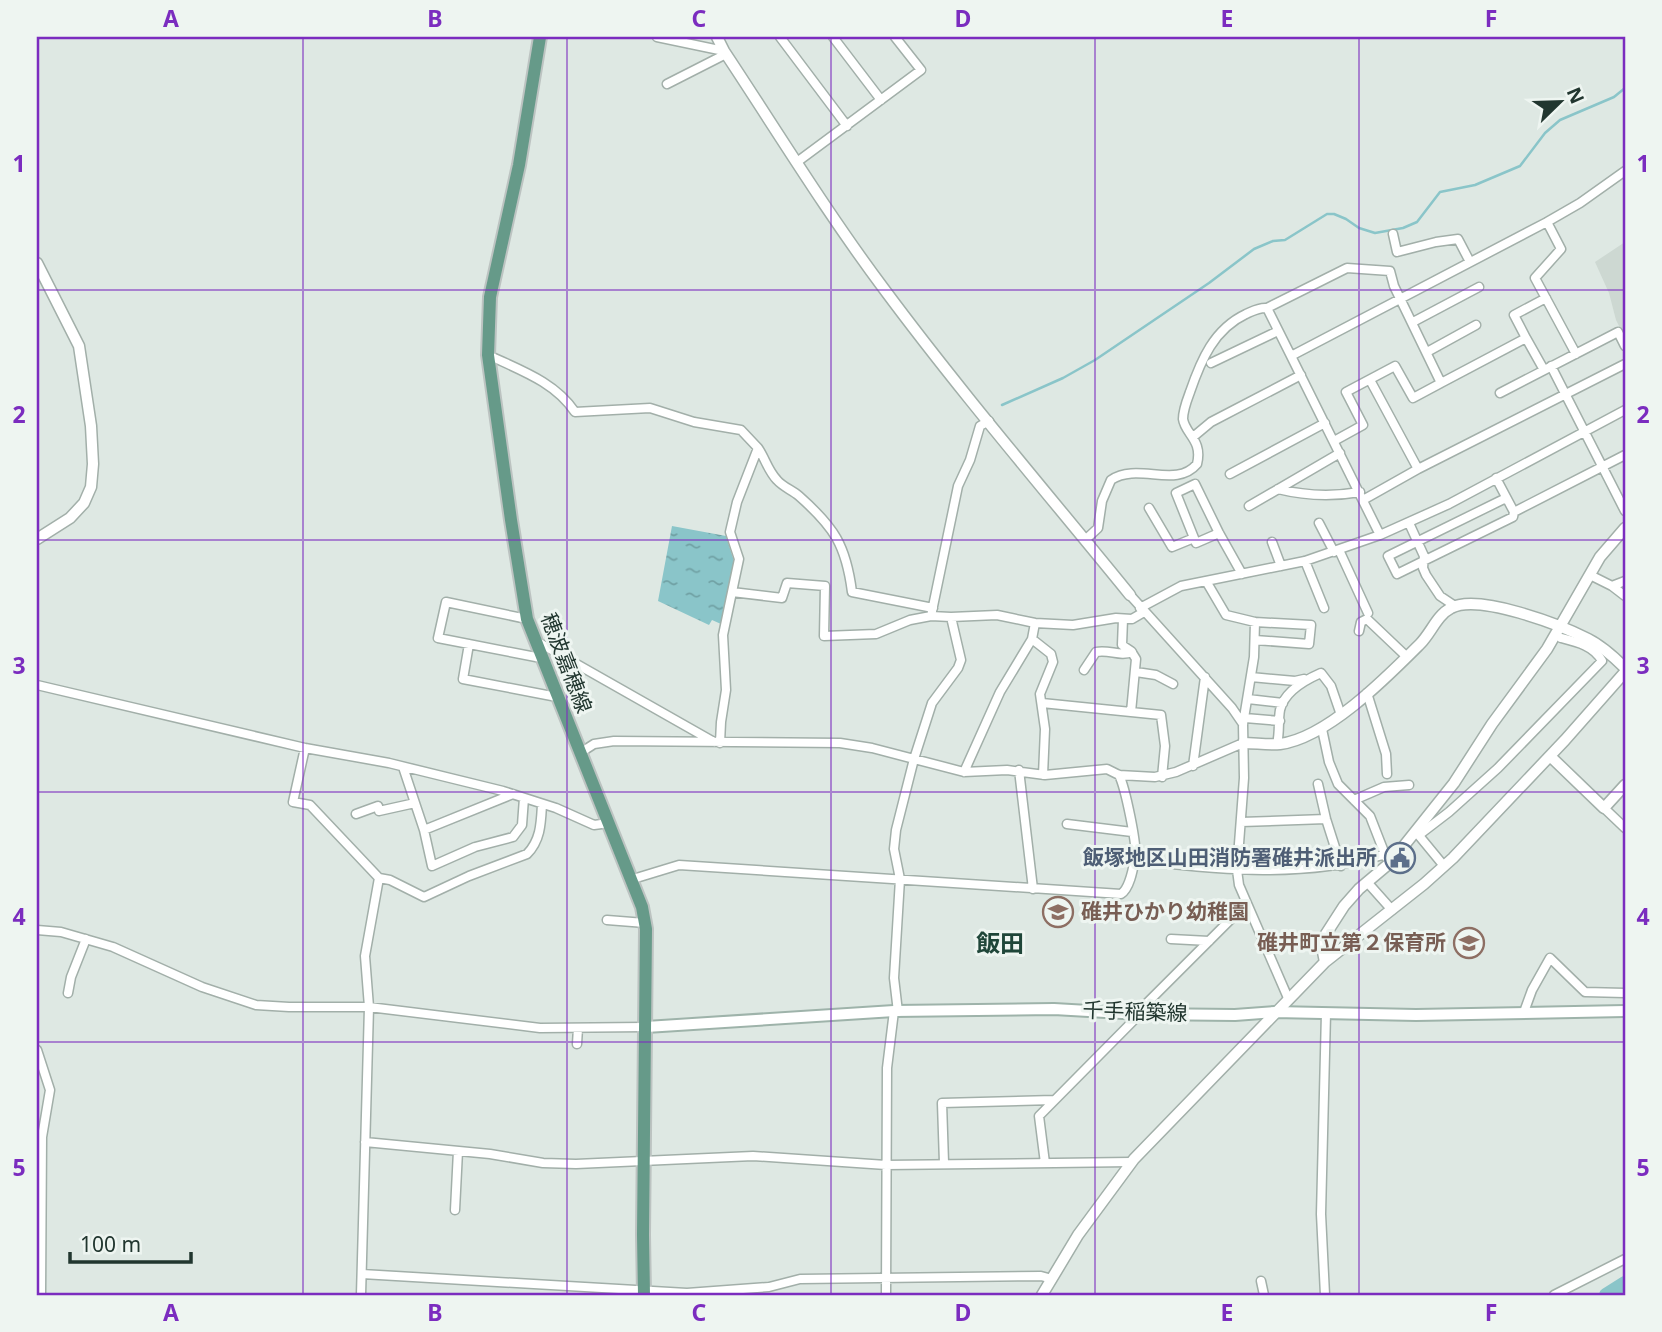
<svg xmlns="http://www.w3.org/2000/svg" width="1662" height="1332" viewBox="0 0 1662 1332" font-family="'Noto Sans','Noto Sans JP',sans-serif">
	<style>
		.built { fill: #cdd8d2 }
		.water { fill: url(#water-ripples) }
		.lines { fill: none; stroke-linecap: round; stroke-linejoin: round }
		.stream { stroke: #8ac5c9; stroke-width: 2.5 }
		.river { stroke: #8ac5c9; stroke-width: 14 }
		.minor-casing { stroke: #a2afa9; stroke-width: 11 }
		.tertiary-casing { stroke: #a2afa9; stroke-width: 13 }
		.secondary-casing { stroke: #9eb3aa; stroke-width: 14 }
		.primary-casing { stroke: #bcc3c1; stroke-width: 16 }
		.minor { stroke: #fff; stroke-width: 8 }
		.tertiary { stroke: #fff; stroke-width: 10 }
		.secondary { stroke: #fff; stroke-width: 10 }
		.primary { stroke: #669a89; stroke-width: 12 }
		.grid { fill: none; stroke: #7b2cbf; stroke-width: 2; stroke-opacity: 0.55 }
		.labels { text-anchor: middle; stroke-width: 6; stroke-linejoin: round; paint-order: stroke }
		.street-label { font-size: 21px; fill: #21362f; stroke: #eef5f1 }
		.service-label { font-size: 21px; font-weight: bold; fill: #4e5e75; stroke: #eef5f1; text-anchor: end }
		.education-label { font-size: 21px; font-weight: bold; fill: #785e54; stroke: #eef5f1; text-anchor: start }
		.quarter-label { font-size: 24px; font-weight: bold; fill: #1f4639; stroke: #eef5f1 }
		.neatline { fill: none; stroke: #7b2cbf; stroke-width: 2.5 }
		.grid-label { font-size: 23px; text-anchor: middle; font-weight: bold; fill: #7b2cbf }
	</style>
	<defs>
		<pattern id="water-ripples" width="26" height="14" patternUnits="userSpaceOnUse" patternTransform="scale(1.75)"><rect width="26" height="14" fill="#8ac5c9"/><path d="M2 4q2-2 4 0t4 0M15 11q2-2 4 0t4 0" fill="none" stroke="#70a1a4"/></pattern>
	</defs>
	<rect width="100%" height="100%" fill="#dee8e3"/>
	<path class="built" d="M1625,242v96l-9,-18 -7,-27 -14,-31z"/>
	<path class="water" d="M672,526l54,10 8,25 -13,63 -9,-4 -3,5 -51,-24z"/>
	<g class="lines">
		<path class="stream" d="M1002,405l61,-27 32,-18 114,-77 45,-34 19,-8 12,-1 42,-26h7l12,5 13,9 16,5 28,-5 14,-6 23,-30 35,-7 45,-19 25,-33 15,-13 54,-23 11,-9"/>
		<path class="river" d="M1606,1295l19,-12"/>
		<g class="minor-casing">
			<path id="minor" d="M657,37l67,14
				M780,37l67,89
				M833,37l48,63
				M667,84l59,-30
				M797,162l124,-92 -26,-33
				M1547,222l14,27 -26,29 41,76
				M1393,234l4,18 39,-10 22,-3 12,23
				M1267,308l80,-40 43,3 4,15 47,97 85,-45 18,32
				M1413,322l66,-35
				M1526,338l-12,-23 32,-17
				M1427,352l49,-27
				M488,355c32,15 67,27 87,57l75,-4 44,14 47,8 17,18
				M1211,363l67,-32
				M1551,366l74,145
				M1370,380l48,89
				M1500,393l118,-61 7,14
				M989,421l-9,5 -10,34 -12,26 -27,130 20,1 46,-2 38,8 38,2 43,-7 16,1 12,-7
				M1193,437l18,-15 90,-47
				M1334,441l29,-16 -17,-33 49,-26 18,32 28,-15
				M1230,474l95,-51
				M1496,478l18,34 111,-57
				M1278,489c28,7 53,8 82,3
				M1506,498l-118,58 9,18 116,-57 1,-5
				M1363,500l55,-31 207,-105
				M1249,506l91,-53
				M1149,508l23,39 22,-9
				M1319,523l15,29
				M1409,523l15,33 -1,12 3,7 14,21 15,10
				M1219,533l-23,10 -20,-50 19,-9 24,49 23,41
				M1380,535l-89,-179 256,-134 33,-19 45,-32
				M1085,540l13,-12 4,-27 9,-21c27,-18 65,9 86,-16 6,-24 -12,-30 -14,-45 0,-9 4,-19 7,-27 11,-32 24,-63 56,-78 7,-3 13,-7 21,-6l24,48
				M1272,542l9,24
				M1339,550l29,63
				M1305,561l19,47
				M1590,575l22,11 13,-5
				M1206,581l20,34 29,7 56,3 -2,19 -54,-4
				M1612,586l13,10
				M1130,595l102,113 11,16
				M1140,608l41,-22 124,-25 75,-26 69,-31 176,-94
				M931,616l-21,4 -34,14 -52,2 1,-50 -38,-3 -5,15 -50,-6 7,-33 -9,-27 7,-30 21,-54c7,10 10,23 19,32 6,7 15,10 22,16 35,31 47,49 53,96l81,16
				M527,619l-81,-17 -8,36 103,20
				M1123,619l-1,26 9,6 5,8 -5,53 30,3 4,31 -3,31
				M1255,622l-1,35 -11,67 1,54 -7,92 2,15 49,113
				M1359,631l2,-9 6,-3 40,38
				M1032,639l19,15 2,8 -13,32 5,35 -2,46
				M536,641l178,101
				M469,644l-6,35 94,18
				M1084,670l12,-18c13,-3 24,5 36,0
				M1136,672l20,3 17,9
				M1251,677l44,4 9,-2
				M37,685l268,63 84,15 114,28 53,17 38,17 15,-2
				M1367,693l19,61 1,20
				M1248,699l35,4
				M1042,703l89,9
				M1245,718l35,3
				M1322,729l7,33 9,22 32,32 16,41
				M720,743l1,-21 5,-32 -3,-55 9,-43
				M1277,744c3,-12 1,-23 3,-34 4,-18 25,-30 41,-37l10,13 10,29
				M305,748l-12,54 17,3 69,73 -14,78 4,51 -8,288
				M580,753l14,-9 20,-3 226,2 32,5 92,24 43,-2 38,5 62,-6 12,6 36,2 21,-5 67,-29
				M1193,766l12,-89
				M403,767l21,63 89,-36
				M1019,770l14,119
				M964,772l36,-80 32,-53 3,-16
				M1318,784l8,35 15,47
				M1354,800l30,-13 25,-2
				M1604,808l21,20
				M356,814l22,-8 1,5 36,-8
				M1241,822l85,-3
				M1067,824l65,8
				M424,830l8,36 43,-19 38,-10 9,-12 2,-27
				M1416,832l28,34
				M1419,835l30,-23 49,-44 104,-107c-8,-15 -25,-19 -41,-23
				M1136,857l6,4c83,9 160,17 241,-6
				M379,878l11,2 34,17 45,-21 58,-22c14,-14 14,-32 15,-50
				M633,879l46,-14 442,29c9,-6 12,-25 14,-36 3,-11 -10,-71 -16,-83
				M1367,882l25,28
				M607,920l38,3
				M37,930l24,2 52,15 89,40 54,18 33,2h80l171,21 106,-1
				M1171,939l38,2
				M68,993l3,-16 15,-38
				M898,1012l-4,-34 6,-99 -6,-30 2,-19 18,-71 18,-56 26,-35 3,-8 -10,-43
				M1524,1012l8,-22 18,-32 35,34 40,1
				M577,1044l1,-16
				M37,1050l13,40 -8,47 -1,158
				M365,1142l125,12 53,9 33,1 177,-8 133,9 245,-3
				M944,1163l-2,-60 112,-3
				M1045,1163l-6,-47 101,-102 6,-10 100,-100
				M455,1210l3,-59
				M362,1274l325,19 82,-6 31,-8 241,-3 11,3
				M1261,1281l3,14
				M886,1295l1,-227 7,-57
				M1325,1295l-4,-81 5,-201
				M1554,1295l71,-36"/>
		</g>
		<g class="tertiary-casing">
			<path id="tertiary" d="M717,37l7,14c53,80 103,162 160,238 78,105 164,205 246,306
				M37,263l42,83 12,80 2,38 -2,23 -7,16 -14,15 -33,21
				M1243,743c12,0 25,2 37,1 47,-6 107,-67 140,-100 11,-11 17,-29 31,-36 27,-15 110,17 137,31 14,7 26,18 37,29
				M1550,756l54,52 21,-23
				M1325,962l-3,-15 2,-10 20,-31 15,-17 32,-27 63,-79 38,-59 55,-75 53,-92 25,-29
				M1042,1295l36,-60 56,-76 191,-197 99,-78 29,-26 112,-118 60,-68"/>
		</g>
		<g class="secondary-casing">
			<path id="secondary" d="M646,1027l248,-16 160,-2 86,5 95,1 40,-3 141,3 209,-4"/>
		</g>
		<g class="primary-casing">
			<path id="primary" d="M540,37l-21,128 -29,132 -2,58 23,165 16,99 115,288 4,22 -3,306 1,60"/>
		</g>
		<use href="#minor" class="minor"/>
		<use href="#tertiary" class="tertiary"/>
		<use href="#secondary" class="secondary"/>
		<use href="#primary" class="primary"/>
	</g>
	<path class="grid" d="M303,37v1258M567,37v1258M831,37v1258M1095,37v1258M1359,37v1258M37,290h1588M37,540h1588M37,792h1588M37,1042h1588"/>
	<defs>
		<g id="civic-ring" transform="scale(1.575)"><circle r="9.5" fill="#eef5f1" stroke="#5c6f8a" stroke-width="1.5"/><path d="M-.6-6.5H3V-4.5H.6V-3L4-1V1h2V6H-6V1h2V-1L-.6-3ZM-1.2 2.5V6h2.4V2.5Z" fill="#5c6f8a"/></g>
		<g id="school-ring" transform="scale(1.575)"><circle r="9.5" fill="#eef5f1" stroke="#8d6e63" stroke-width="1.5"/><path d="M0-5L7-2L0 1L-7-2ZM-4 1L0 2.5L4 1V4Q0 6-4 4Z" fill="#8d6e63"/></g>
	</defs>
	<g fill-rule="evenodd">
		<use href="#civic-ring" x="1400" y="858"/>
		<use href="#school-ring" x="1058" y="912"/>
		<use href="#school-ring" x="1469" y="943"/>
	</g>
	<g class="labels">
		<g class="street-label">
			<text transform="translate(566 663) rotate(69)" y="7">穂波嘉穂線</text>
			<text transform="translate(1135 1012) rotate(2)" y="7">千手稲築線</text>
		</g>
		<g class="service-label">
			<text x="1377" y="865">飯塚地区山田消防署碓井派出所</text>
		</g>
		<g class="education-label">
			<text x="1081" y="919">碓井ひかり幼稚園</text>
			<text x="1446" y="950" text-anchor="end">碓井町立第２保育所</text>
		</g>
		<g class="quarter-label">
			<text x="1000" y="952">飯田</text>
		</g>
	</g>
	<rect width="1662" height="1332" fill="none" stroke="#eef5f1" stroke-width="77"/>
	<g transform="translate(1560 102) rotate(67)" stroke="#eef5f1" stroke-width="5" paint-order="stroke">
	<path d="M0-5L12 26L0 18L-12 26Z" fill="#21362f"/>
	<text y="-10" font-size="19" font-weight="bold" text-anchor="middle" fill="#21362f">N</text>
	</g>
	<path d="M70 1252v10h121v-10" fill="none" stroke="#21362f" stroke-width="3.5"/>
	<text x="80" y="1252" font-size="21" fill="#21362f" stroke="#eef5f1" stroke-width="5" paint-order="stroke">100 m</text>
	<rect x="38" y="38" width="1586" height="1256" class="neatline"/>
	<g class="grid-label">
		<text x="171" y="27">A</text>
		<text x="435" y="27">B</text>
		<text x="699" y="27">C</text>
		<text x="963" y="27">D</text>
		<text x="1227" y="27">E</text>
		<text x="1491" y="27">F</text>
		<text x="19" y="172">1</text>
		<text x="1643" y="172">1</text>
		<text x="19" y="423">2</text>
		<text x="1643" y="423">2</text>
		<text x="19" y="674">3</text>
		<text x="1643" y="674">3</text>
		<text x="19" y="925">4</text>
		<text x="1643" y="925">4</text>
		<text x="19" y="1176">5</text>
		<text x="1643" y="1176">5</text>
		<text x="171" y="1321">A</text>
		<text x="435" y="1321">B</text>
		<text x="699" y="1321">C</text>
		<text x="963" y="1321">D</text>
		<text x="1227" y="1321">E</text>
		<text x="1491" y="1321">F</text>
	</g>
</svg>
